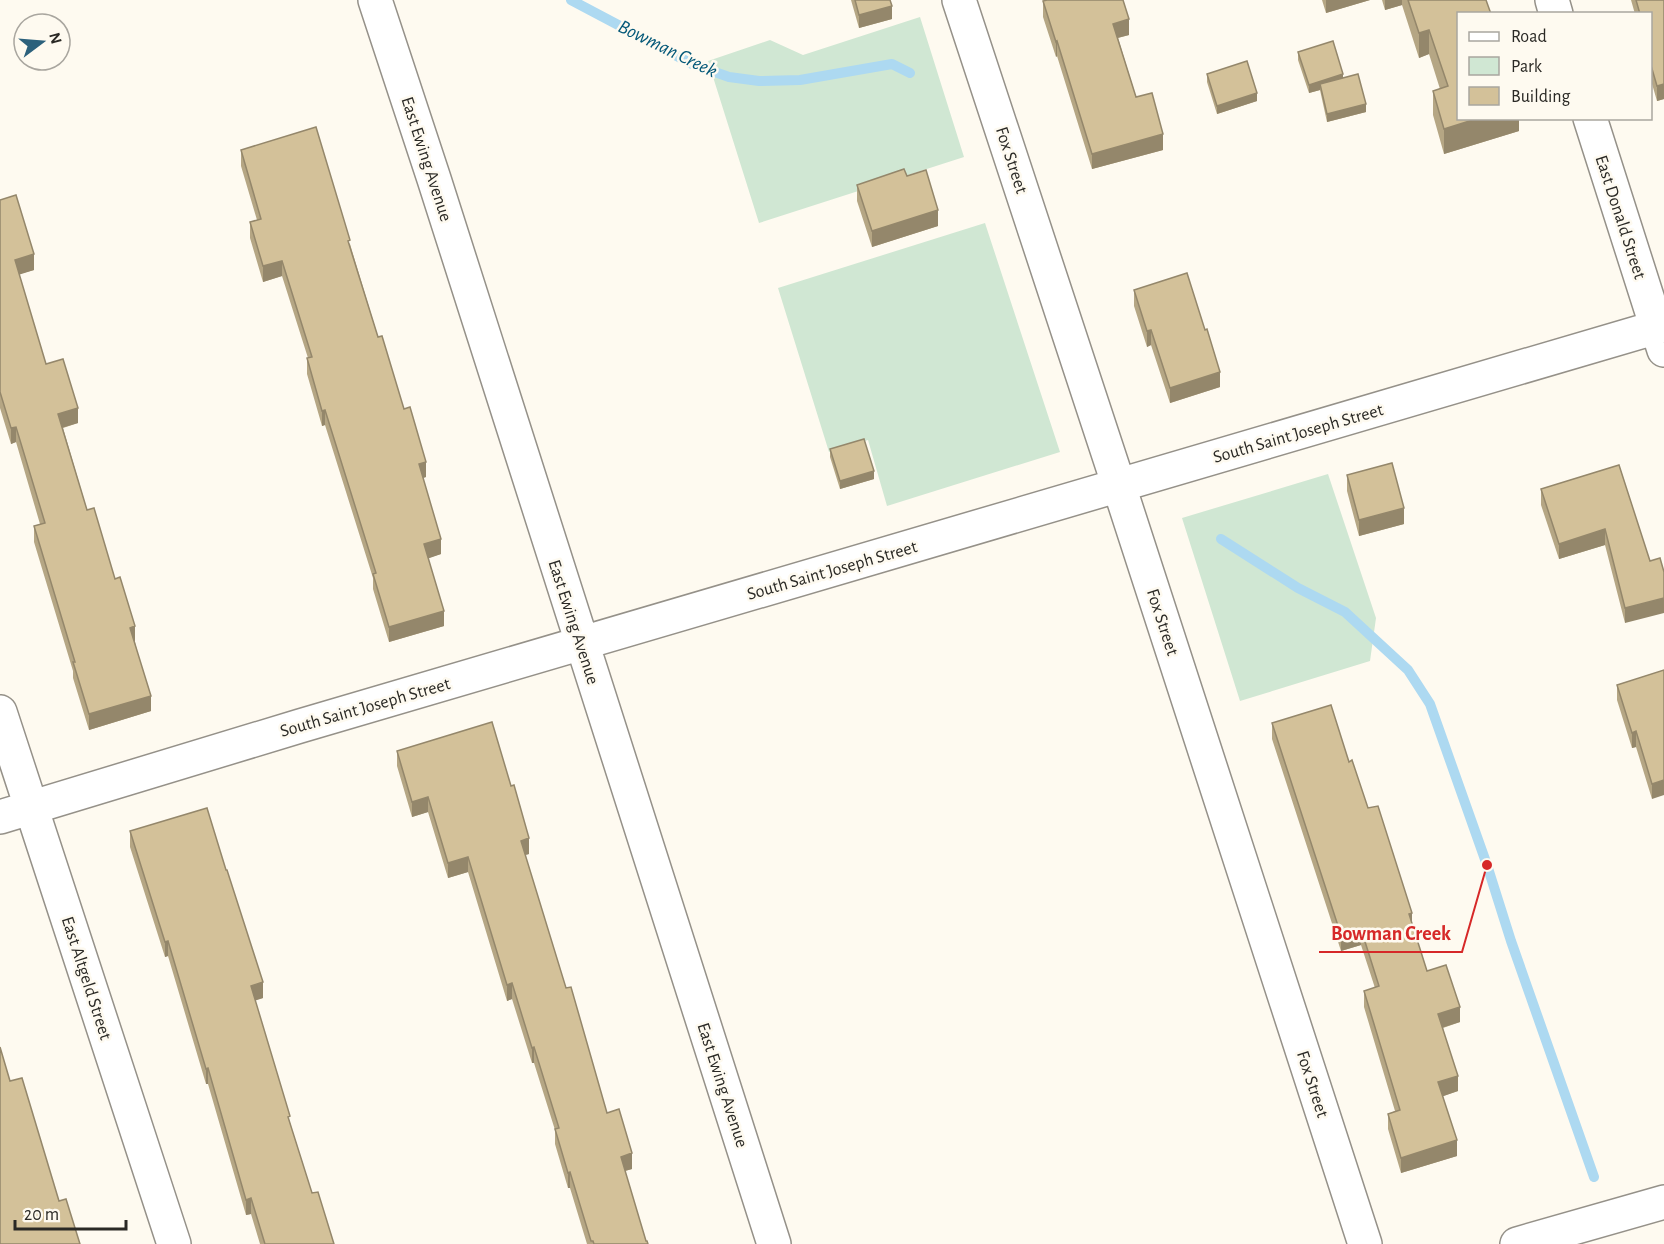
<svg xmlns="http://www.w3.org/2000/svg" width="1664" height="1244" viewBox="0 0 1664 1244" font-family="'Alegreya Sans',sans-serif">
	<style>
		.green { fill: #d0e7d3 }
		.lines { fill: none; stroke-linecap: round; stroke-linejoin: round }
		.stream { stroke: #add9f1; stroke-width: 10 }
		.minor-casing { stroke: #959189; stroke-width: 36 }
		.minor { stroke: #fff; stroke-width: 33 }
		.wall { fill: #b5a684 }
		.shaded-wall { fill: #94876b }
		.building { fill: #d3c199; stroke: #94876b; stroke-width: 1.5 }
		.labels { text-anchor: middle; stroke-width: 5; stroke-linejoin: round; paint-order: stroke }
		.street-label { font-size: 18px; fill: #2a2925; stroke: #fefaf0 }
		.water-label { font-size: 20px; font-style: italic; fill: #045878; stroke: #fefaf0 }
		.leader { fill: none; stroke: #d62828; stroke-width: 2 }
		.callout-dot { fill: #d62828; stroke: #fefaf0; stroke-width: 2 }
		.callout-label { font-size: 20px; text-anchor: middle; font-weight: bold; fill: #d62828; stroke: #fefaf0; stroke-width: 5; stroke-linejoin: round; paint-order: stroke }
	</style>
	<rect width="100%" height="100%" fill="#fefaf0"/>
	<path class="green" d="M920,17l44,140 -205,66 -51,-162 62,-21 33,15z
		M985,223l75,229 -173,54 -19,-66 -39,12 -51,-164z
		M1328,474l48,144 -6,43 -130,40 -58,-183z"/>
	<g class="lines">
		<path class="stream" d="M571,0l121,64 37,13 30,4 41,-1 92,-16 18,9
			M1221,539l77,49 47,24 63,58 22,34 57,161 24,76 83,236"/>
		<g class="minor-casing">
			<path id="minor" d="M375,0l59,179 340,1065
				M959,0l160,486 246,758
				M1552,0l4,14
				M1590,118l74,232
				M0,712l174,532
				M0,817l300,-91 1364,-401
				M1517,1244l147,-42"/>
		</g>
		<use href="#minor" class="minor"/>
	</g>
	<path class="wall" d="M851,0h39l2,19 -33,9z
		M1322,0h48l-44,13z
		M1382,0h104l33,118v13l-75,23 -11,-39v-24l7,-2 -11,-35 -10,4 -17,-53 -17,5z
		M1631,0h33v99l-7,2 -7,-24v-63h-15z
		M1043,1l86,34 -11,3 18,59 27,53 -71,19 -35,-113 -1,1 -13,-40z
		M1298,52l45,26 23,34 -39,10 -7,-32 -11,3 -11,-33z
		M1207,74l50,27 -40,13 -10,-32z
		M241,150l109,94 28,93 26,72 22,68 -3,1 18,76 -13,4 16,68 -55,16 -16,-53v-11l-48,-153 -3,1 -15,-52v-16h1l-26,-82 -19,6 -13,-44v-16l7,-2 -16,-54z
		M907,176l31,50 -66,21 -15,-46v-16z
		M0,200l34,70 -15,4 27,90 32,59 -15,5 24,82 48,132 16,69 -62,19 -16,-52v-7l-39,-129v-16l6,-2 -24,-82 -5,2 -11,-36z
		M1134,290l86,97 -50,16 -19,-58 -4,2 -13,-41z
		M830,449l44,30 -34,10 -10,-32z
		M1619,465l31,96 -25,62 -20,-78 -46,14 -18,-54v-16z
		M1347,475l57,49 -45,12 -12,-45z
		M1664,670l-12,129 -16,-52 -4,1 -15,-48v-15z
		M1272,723l77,39 19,46 44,116 15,47 33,51 -17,6 15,63 -15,5 14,60 -56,17 -13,-44v-15l7,-3 -31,-104v-16l11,-3 -14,-43 -20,6 -69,-212z
		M397,751l132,103 -4,1 41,133 41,125 25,56 -7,2 21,70 2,3h-61l-17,-56h-2l-13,-44v-14l-21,-67h-2l-20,-64 -5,2 -39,-129 -20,6 -20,-66 -16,5 -15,-51z
		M130,831l133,167 -8,2 35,123 22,70 22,51h-74l-9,-30 -5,1 -38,-131h-2l-38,-128 -3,1 -35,-110z"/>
	<path class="shaded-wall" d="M1326,0h44l-44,13z
		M1385,0h17v5l-17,5z
		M892,6v13l-33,9v-13z
		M1129,19v16l-16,4v-15z
		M1429,30v24l-10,4v-25z
		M1057,41v15l-1,1v-15z
		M1343,74v8l-23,2v6l-11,3v-8z
		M1664,84v15l-7,2v-15z
		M1257,93v8l-40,13v-8z
		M1366,104v8l-39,10v-8z
		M1479,118h40v13l-75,23v-25z
		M1163,134v16l-71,19v-15z
		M938,210v16l-66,21v-16z
		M34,254v16l-19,6v-16z
		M282,261v15l-19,6v-16z
		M1151,330v15l-4,2v-16z
		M1220,372v15l-50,16v-15z
		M78,408v15l-20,6v-15z
		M325,410v15l-3,1v-15z
		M16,427v15l-5,2v-16z
		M426,462v15l-7,2v-15z
		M874,471v8l-34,10v-8z
		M1404,508v16l-45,12v-16z
		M1605,529v16l-46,14v-15z
		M441,539v15l-17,6v-16z
		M1664,598v15l-39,10v-15z
		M444,611v15l-55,16v-15z
		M135,626v16l-5,1v-15z
		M151,696v15l-62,19v-16z
		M1636,731v16l-4,1v-15z
		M1664,780v15l-12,4v-15z
		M428,797v15l-16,5v-15z
		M529,838v16l-8,2v-15z
		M468,857v15l-20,6v-15z
		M1412,913v16l-3,-15z
		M1361,929v16l-20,6v-16z
		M168,941v15l-3,1v-15z
		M263,982v16l-12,4v-16z
		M512,983v16l-5,2v-16z
		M1460,1007v15l-22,7v-15z
		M534,1047v16h-2v-15z
		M208,1068v16h-2v-15z
		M1458,1076v15l-20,7v-16z
		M1457,1140v16l-56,17v-15z
		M632,1153v16l-11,3v-15z
		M570,1172v16h-2v-15z
		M251,1198v16l-5,1v-15z"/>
	<path class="building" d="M855,0h35l2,6 -33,9z
		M1047,0h76l6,19 -16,5 23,73 16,-4 11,41 -71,20 -35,-113 -1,1 -13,-41z
		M1408,0h78l5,14h-33v104h21l-35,11 -11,-38 15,-5 -19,-56 -10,3z
		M1636,0h28v84l-7,2 -7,-24v-48h-10z
		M1333,41l10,33 -34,11 -11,-33z
		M1247,61l10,32 -40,13 -10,-32z
		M1358,74l8,30 -39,10 -7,-30z
		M316,127l34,113 -2,1 30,96 4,-1 22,73 6,-2 16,55 -7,2 22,75 -17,5 20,67 -55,16 -16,-53 3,-1 -51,-163 -3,1 -15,-53 5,-1 -30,-96 -19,5 -13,-44 11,-3 -20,-69z
		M904,169l3,7 19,-6 12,40 -66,21 -15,-46z
		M16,195l18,59 -19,6 31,104 17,-5 15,49 -20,6 29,96 7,-2 21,71 5,-2 15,49 -5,2 21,68 -62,18 -16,-52h2l-41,-136 11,-3 -29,-96 -5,1 -11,-36v-192z
		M1187,273l18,57 2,-1 13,43 -50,16 -19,-58 -4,1 -13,-41z
		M864,439l10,32 -34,10 -10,-32z
		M1392,463l12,45 -45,12 -12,-45z
		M1619,465l31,96 10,-3 4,14v26l-39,10 -20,-79 -46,15 -18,-55z
		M1664,670v110l-12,4 -16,-53 -4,2 -15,-48z
		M1331,705l18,57 3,-2 16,48 10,-2 34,107 -3,1 18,57 19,-6 14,42 -22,7 20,62 -20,6 19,58 -56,18 -13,-44 12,-4 -36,-119 15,-5 -18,-57 -20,6 -69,-212z
		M492,722l19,64 3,-1 15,53 -8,3 45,147 5,-1 36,126 12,-4 13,44 -11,4 25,84h1l1,3h-54l-1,-3h-2l-21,-69 -2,1 -13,-44 4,-1 -25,-81 -2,1 -20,-65 -5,2 -39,-128 -20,6 -20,-66 -16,5 -15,-51z
		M207,808l19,62h1l36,112 -12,4 39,130 -2,1 24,76 6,-1 16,52h-69l-14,-46 -5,2 -38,-132 -2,1 -38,-128 -3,1 -35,-111z
		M0,1047l10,34 12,-3 37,123 7,-2 14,45h-80z"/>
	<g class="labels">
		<g class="street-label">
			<text transform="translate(427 159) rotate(72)" y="6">East Ewing Avenue</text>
			<text transform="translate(1012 160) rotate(72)" y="6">Fox Street</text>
			<text transform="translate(1621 217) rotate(72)" y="6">East Donald Street</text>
			<text transform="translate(1298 433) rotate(-16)" y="6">South Saint Joseph Street</text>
			<text transform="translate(832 570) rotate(-16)" y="6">South Saint Joseph Street</text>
			<text transform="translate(574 622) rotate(72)" y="6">East Ewing Avenue</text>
			<text transform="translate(1163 622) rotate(72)" y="6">Fox Street</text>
			<text transform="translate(365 707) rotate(-16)" y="6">South Saint Joseph Street</text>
			<text transform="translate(87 978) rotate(72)" y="6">East Altgeld Street</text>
			<text transform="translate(1313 1084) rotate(72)" y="6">Fox Street</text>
			<text transform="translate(723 1085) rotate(72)" y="6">East Ewing Avenue</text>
		</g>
		<g class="water-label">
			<text transform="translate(668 48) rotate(26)" y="7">Bowman Creek</text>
		</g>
	</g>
	<path class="leader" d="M1487 865L1462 952H1319"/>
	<circle class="callout-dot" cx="1487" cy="865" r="6"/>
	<g class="callout-label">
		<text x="1391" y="940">Bowman Creek</text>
	</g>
	<rect x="1457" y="12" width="195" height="108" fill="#fefaf0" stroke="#a9a69f" stroke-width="1.5"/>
	<rect x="1469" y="32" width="30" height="9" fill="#ffffff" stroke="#a9a69f" stroke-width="1.5"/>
	<text x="1511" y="42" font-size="18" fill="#2a2925">Road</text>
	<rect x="1469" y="57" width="30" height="18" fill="#d0e7d3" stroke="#a9a69f" stroke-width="1.5"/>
	<text x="1511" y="72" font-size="18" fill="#2a2925">Park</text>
	<rect x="1469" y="87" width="30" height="18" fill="#d3c199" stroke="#a9a69f" stroke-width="1.5"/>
	<text x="1511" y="102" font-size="18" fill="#2a2925">Building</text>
	<g transform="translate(42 42) rotate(74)"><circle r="28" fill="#fefaf0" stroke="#a9a69f" stroke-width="1.5"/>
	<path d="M0-4.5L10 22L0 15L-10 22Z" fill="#2c617c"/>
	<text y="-9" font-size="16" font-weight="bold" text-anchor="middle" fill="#2a2925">N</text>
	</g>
	<path d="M15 1220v9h111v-9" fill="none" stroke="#2a2925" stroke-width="3"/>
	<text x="24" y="1220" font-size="18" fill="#2a2925" stroke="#fefaf0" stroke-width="4.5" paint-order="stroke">20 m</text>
</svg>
